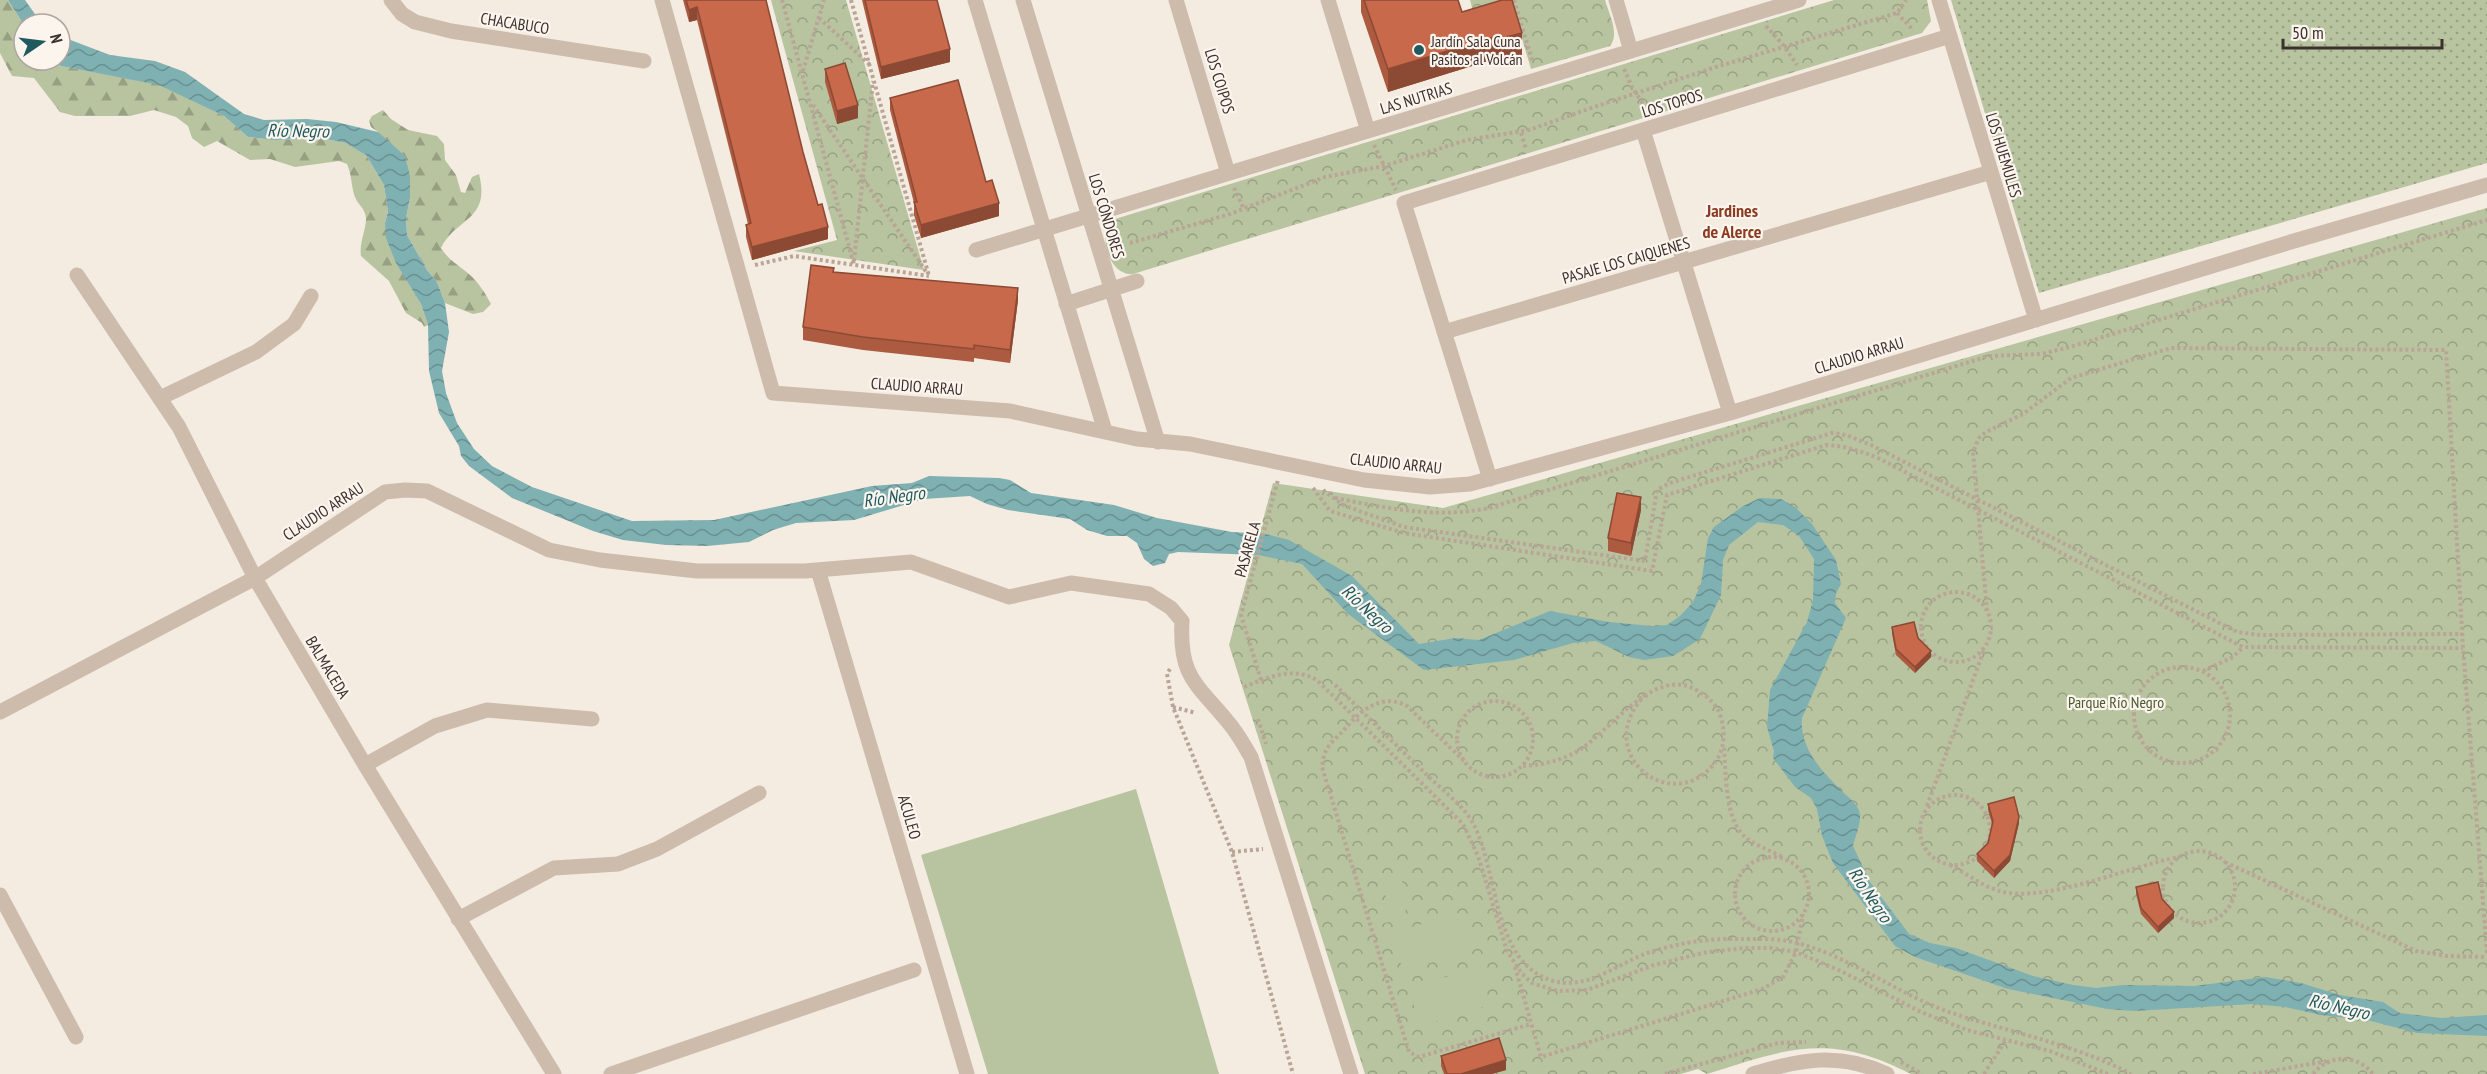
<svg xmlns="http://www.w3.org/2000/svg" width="2487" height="1074" viewBox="0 0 2487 1074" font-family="'PT Sans Narrow',sans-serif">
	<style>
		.grass { fill: url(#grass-dots) }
		.forest { fill: url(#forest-firs) }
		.park { fill: url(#park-crowns) }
		.garden { fill: #b8c4a0 }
		.water { fill: url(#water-waves) }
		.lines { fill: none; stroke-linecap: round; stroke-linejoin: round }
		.path { stroke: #b9a596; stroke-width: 4; stroke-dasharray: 3 3; stroke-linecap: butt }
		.minor { stroke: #cdbbac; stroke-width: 15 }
		.wall { fill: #ac5a40 }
		.shaded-wall { fill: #8c4a34 }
		.building { fill: #c8694b; stroke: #8c4a34; stroke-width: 1.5 }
		.poi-dot { fill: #1f5a5e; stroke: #fbf5ee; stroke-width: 2 }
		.labels { text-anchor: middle; stroke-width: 4.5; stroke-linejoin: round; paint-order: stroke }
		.street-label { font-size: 16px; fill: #3b302b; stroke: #fbf5ee }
		.poi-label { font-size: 16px; fill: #3b302b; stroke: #fbf5ee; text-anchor: start }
		.park-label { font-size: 16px; fill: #4a5a2e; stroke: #fbf5ee }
		.water-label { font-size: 18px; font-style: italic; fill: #1f5a5e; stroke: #fbf5ee }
		.neighbourhood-label { font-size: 18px; font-weight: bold; fill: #8c3b22; stroke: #fbf5ee }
	</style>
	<defs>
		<pattern id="grass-dots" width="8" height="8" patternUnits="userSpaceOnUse" patternTransform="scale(1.5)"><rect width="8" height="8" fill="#b8c4a0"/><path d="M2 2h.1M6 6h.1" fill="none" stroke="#97a083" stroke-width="1.8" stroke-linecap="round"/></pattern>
		<pattern id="forest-firs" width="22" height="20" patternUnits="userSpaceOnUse" patternTransform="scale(1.5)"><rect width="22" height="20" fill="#b8c4a0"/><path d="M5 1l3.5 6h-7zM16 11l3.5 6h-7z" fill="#97a083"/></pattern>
		<pattern id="park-crowns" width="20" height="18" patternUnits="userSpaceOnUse" patternTransform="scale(1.5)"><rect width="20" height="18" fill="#b8c4a0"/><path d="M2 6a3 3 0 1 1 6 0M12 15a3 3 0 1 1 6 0" fill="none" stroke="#97a083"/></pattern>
		<pattern id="water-waves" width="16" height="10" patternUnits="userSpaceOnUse" patternTransform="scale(1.5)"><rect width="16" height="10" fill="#7fb0b2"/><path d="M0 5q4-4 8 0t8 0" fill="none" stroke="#699091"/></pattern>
	</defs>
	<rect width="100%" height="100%" fill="#f4ebe1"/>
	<path class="grass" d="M1951,0h536v163l-448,130z"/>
	<path class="forest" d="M0,0h8l16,25v35h27l10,6 98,18 65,32 24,21 28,3 44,-2 26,5 13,7 7,5 18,30 4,27 -3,11 25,62 11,19 7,21 -4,2 -2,-4 -16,-10 -17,-32 -28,-25c-2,-14 5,-25 5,-38 -1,-10 -8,-13 -11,-21 -4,-11 -3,-22 -8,-33l-8,-3 -44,6 -25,-8 -20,1 -33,-19 -13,6 -12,-9 -4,-12 -12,-9 -22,-7 -24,6h-55l-15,-4 -26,-34 -22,-2 -12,-23z
		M383,110l8,9 17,11 29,6 7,8 1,16 11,15 5,17 4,1 7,-16 7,-3c12,47 -23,43 -38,74 8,13 18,17 29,27 9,8 15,18 21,29l-8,8 -10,2 -28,-11 -8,-21 -10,-12 -20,-35 -1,-17 4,-20 -32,-66 -7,-5 -2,-6 3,-5z"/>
	<path class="park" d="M771,0h75l78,270 -130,-19 43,-11z
		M1470,0h135c4,14 15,34 5,46l-79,23 -16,-54 -38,12z
		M1834,0h93l4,21 -9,12 -789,241c-24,3 -38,-43 -18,-55z
		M2487,208v866h-576c-81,-42 -123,-26 -204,0l-9,-5 -17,5h-316l-136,-429 44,-162 170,25z"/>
	<path class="garden" d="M1136,789l83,285h-231l-67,-219z
		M1389,873c29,11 25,48 -7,50z
		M1462,912l11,38 -70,21 -11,-38z
		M1479,967l11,38 -70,21 -11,-38z"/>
	<path class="water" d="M8,0h17l17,24 -18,1z
		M60,36l50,19 45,6 30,11 59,42 20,6 43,-1 29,3 42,10 16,14 11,10 5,20v22l-4,20 1,17 20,35 10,12 8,21 4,29 -7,39 4,22 11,30 17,26 18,17 40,21 100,34 82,-1 158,-34 40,-3 17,-7 70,2 11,2 21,13 83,12 43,13 75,14 34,2 23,6 63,36 67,68 36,-6 24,2 71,-29 59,11 43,4 15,-1 13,-9 13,-14 8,-18 7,-46 6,-11 29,-21 17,-8 21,1 14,8 17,17 24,36 5,24 -5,9 -1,10 11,15 -44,100c-3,28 19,53 38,71 7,8 18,14 20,25 1,9 -5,23 -7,32l17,36 39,52 21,9 26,5 77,28 40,9 23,3 27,-3 71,1 71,-9 36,6 39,12 43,7 17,11 41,5 46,-3v21l-70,-3 -46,-12 -50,-6 -36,-8 -32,-3 -119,7 -27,-2 -99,-20 -93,-32 -20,-11 -62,-83 -11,-27 -5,-27 -6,-11 -16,-11 -22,-29 1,-7 -7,-24 3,-37 37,-68 6,-22 1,-41 -15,-23 -16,-11 -25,-3 -29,23 -6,15 -2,35 -21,44 -27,17 -29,4 -15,-3 -33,-16 -23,2 -59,17 -90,10 -76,-56 -46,-50 -44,-9 -80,-3 -9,2 -4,9 -12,3 -9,-7 -7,-16 -10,-7h-20l-20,-6 -17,-11 -62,-9 -21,-6 -17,-8 -46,3 -70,21 -58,3 -23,7 -24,12 -42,4 -41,-1 -43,-5 -30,-9 -81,-33 -43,-32 -8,-10 -2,-10 -20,-33 -10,-42 -1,-46 -7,-21 -25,-41 -10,-25 -1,-15 3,-11 -4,-27 -18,-30 -20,-12 -26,-5 -44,2 -28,-3 -24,-21 -65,-31 -98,-19 -10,-6h9z"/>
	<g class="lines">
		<path class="path" d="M782,0l72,265
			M851,0l78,276
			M1514,0l19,63
			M1897,13l16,17
			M819,18l51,47
			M1766,26l18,20 13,19
			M1624,69l8,18 15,23
			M803,71l21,-71
			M813,105l114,168
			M1521,133l5,16
			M1374,145l22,45
			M1234,188l10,21
			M1130,243l100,-29 95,-37 59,-11 83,-26 62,-10 65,-23 122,-40 181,-54 9,-13
			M854,261l19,-180
			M755,265l39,-9 135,20
			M1313,488l17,23 74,22 248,38 15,-76 159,-50c20,1 35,6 54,14l363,188 220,1
			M1323,490l20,15 61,22 241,34 12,-71 13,-7 162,-50 14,2 25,10 366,187 23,3 202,-1
			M1335,498c51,10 102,21 154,10l500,-152 52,-2 29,-7 417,-127
			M1921 627a35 35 0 1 1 70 0a35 35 0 1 1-70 0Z
			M1987,611l-14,-159 6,-14 7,-6 37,-18 48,-36 100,-30 275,2 17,298 24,305
			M2134 715a48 48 0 1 1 96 0a48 48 0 1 1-96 0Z
			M1170,669l-3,5 6,33 59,145 61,222
			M2203,671l30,-14 10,-10
			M1261,680l-20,-65 37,-135
			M1335,685c32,31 64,63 96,94 15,14 36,30 44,48 21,43 19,122 64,148 41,23 74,-10 111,-23 29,-9 59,-14 89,-13 17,0 37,-1 54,3 56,13 105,53 159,71 60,20 122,31 179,61
			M1244,687c25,-10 48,-21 73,-7l146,144 15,32 29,95 15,23 10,9 25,8 30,-1 67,-25 53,-13 38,-4h26l25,4 45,19 80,41 46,18 83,21 58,23
			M1457 739a38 38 0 1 1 76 0a38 38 0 1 1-76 0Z
			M1173,707l23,6
			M1258,719l8,25
			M1724,748c2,23 1,68 18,86 9,10 28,16 40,23
			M1464,761l-57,-55c-26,-14 -48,6 -64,25 -5,5 -12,11 -16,18 -3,4 -4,12 -5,18l87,285 10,5 112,-33
			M1523,766c18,-1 37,-5 53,-14 34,-19 78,-89 122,-61 11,6 20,15 23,27 5,17 3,34 -8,47 -43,52 -125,-14 -66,-72
			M1920 830a35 35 0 1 1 70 0a35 35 0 1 1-70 0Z
			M1927,806l57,-156
			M2163 887a36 36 0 1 1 72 0a36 36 0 1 1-72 0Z
			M1232,852l31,-3
			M1735 894a37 37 0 1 1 74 0a37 37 0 1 1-74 0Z
			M2225,862l191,89 31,5 40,1
			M1950,865c16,8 32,21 49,26 46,13 131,-25 180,-34
			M1515,967l26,90 221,-68 21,-12 13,-25 7,-38
			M1901,1062l21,12
			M1665,1074l113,-31 28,-1
			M1984,1074l22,-34
			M2253,1074l75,-13
			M2313,1074c16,-20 44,-20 60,0"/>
		<path class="minor" d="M391,0l11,14 13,8 36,9 193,30
			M662,0l111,393 237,18 127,28 53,5 174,36 66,7 40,-3 260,-71 564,-172 193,-56
			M975,0l130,431
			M1023,0l135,442
			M1176,0l52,173
			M1328,0l40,131
			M1616,0l15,51
			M1939,0l97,320
			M1643,130l87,283
			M976,250l823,-250
			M77,275l102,152 76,151 110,187 189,309
			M1066,304l71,-23
			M1444,332l547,-160
			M160,398l96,-46 38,-28 17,-28
			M1490,479l-86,-276 546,-167
			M818,570l149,504
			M0,712l255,-134 130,-86 20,-2 22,1 122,59 51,10 97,11h108l106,-9 98,35 62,-14 78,11 22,14 11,13c-3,56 14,62 46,101 9,10 16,23 23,35l100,317
			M365,765l70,-39 52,-16 105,9
			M0,895l76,142
			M458,919l96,-51 64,-4 39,-15 102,-56
			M611,1074l303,-104
			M1753,1074c48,-15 86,-22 134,0"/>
	</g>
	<path class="wall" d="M683,0h83l37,152 15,53 10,34 -76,21 -6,-23v-12l2,-1 -51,-204 -8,2z
		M862,0h75l13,62 -69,17z
		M1361,0h97l4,12 40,-12 20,55 -20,6 -1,-4 -113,35 -27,-80z
		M825,69l33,49 -21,6 -12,-42z
		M890,98l96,84 13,34 -78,22 -7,-23v-12l-24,-93z
		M834,272l184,28 -8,63 -36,-5v4l-111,-12 -60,-10v-13z
		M1641,510l-10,46 -23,-5v-13z
		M1892,627l26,11 13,19 -16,16 -19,-18 -4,-21z
		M1988,804l31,19 -9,38 -16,17 -17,-17v-7l11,-11 4,-19 -4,-14z
		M2136,887l26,12 12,19 -16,15 -17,-19 -5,-20z
		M1441,1056l65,14 -14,4h-48l-3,-8z"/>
	<path class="shaded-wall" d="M697,7v13l-8,2v-12z
		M1522,33v22l-20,6v-23z
		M1501,35v22l-113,35v-23z
		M950,49v13l-69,17v-12z
		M858,105v13l-21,6v-13z
		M999,203v13l-78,22v-13z
		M828,227v12l-76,21v-13z
		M1018,288v12l-8,63v-13z
		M1641,497v13l-10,46v-13z
		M1931,651v6l-16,16v-6z
		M2019,817v6l-9,38 -16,17v-7z
		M2174,912v6l-16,15v-6z
		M1506,1060v10l-14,4h-31z"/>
	<path class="building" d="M686,0h80l37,152 15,53 4,-1 6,23 -76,20 -6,-22 5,-2 -54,-216 -8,3z
		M865,0h72l13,49 -69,18z
		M1364,0h94l4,12 40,-12h10l10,33 -20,5 -1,-3 -113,34z
		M845,63l13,42 -21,6 -12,-42z
		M958,80l28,102 6,-2 7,23 -78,22 -7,-23h3l-27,-104z
		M811,265l23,3 -1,4 185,16 -8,62 -36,-5v4l-111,-12 -60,-10z
		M1617,493l24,4 -10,46 -23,-5z
		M1914,622l4,16 13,13 -16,16 -19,-18 -4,-22z
		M2014,797l5,20 -9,38 -16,16 -17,-17 11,-11 5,-22 -5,-17z
		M2158,882l4,17 12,13 -16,15 -17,-19 -5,-21z
		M1499,1038l7,22 -45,14h-14l-6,-18z"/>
	<circle class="poi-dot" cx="1419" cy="50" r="6"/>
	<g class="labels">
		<g class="street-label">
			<text transform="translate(515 23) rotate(9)" y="6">CHACABUCO</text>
			<text transform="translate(1220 81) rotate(73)" y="6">LOS COIPOS</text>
			<text transform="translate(1416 98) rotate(-17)" y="6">LAS NUTRIAS</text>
			<text transform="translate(1672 103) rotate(-17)" y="6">LOS TOPOS</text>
			<text transform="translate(2004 155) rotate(73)" y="6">LOS HUEMULES</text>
			<text transform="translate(1107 216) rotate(73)" y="6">LOS CÓNDORES</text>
			<text transform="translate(1626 260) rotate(-16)" y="6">PASAJE LOS CAIQUENES</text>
			<text transform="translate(1859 355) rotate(-17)" y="6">CLAUDIO ARRAU</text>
			<text transform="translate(917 386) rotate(4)" y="6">CLAUDIO ARRAU</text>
			<text transform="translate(1396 463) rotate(6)" y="6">CLAUDIO ARRAU</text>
			<text transform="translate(323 511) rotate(-33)" y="6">CLAUDIO ARRAU</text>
			<text transform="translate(1247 549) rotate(-74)" y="6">PASARELA</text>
			<text transform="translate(328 667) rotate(59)" y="6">BALMACEDA</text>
			<text transform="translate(910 817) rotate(74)" y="6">ACULEO</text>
		</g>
		<g class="poi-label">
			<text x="1431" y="47">Jardín Sala Cuna<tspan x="1431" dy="18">Pasitos al Volcán</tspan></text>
		</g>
		<g class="park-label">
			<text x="2116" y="708">Parque Río Negro</text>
		</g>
		<g class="water-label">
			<text transform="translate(298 131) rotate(1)" y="6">Río Negro</text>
			<text transform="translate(894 497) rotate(-8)" y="6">Río Negro</text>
			<text transform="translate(1367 609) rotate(43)" y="6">Río Negro</text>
			<text transform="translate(1870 895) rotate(56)" y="6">Río Negro</text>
			<text transform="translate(2339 1007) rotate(13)" y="6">Río Negro</text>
		</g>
		<g class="neighbourhood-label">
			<text x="1732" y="217">Jardines<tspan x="1732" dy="21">de Alerce</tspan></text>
		</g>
	</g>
	<g transform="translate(42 42) rotate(76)"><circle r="28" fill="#fbf5ee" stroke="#aea6a0" stroke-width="1.5"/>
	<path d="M0-4.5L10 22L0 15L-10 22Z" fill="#1f5a5e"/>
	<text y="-9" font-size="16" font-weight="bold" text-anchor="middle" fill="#3b302b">N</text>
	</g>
	<path d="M2283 39v9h159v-9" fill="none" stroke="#3b302b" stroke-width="3"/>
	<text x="2292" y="39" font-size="18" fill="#3b302b" stroke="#fbf5ee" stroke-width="4.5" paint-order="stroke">50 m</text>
</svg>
